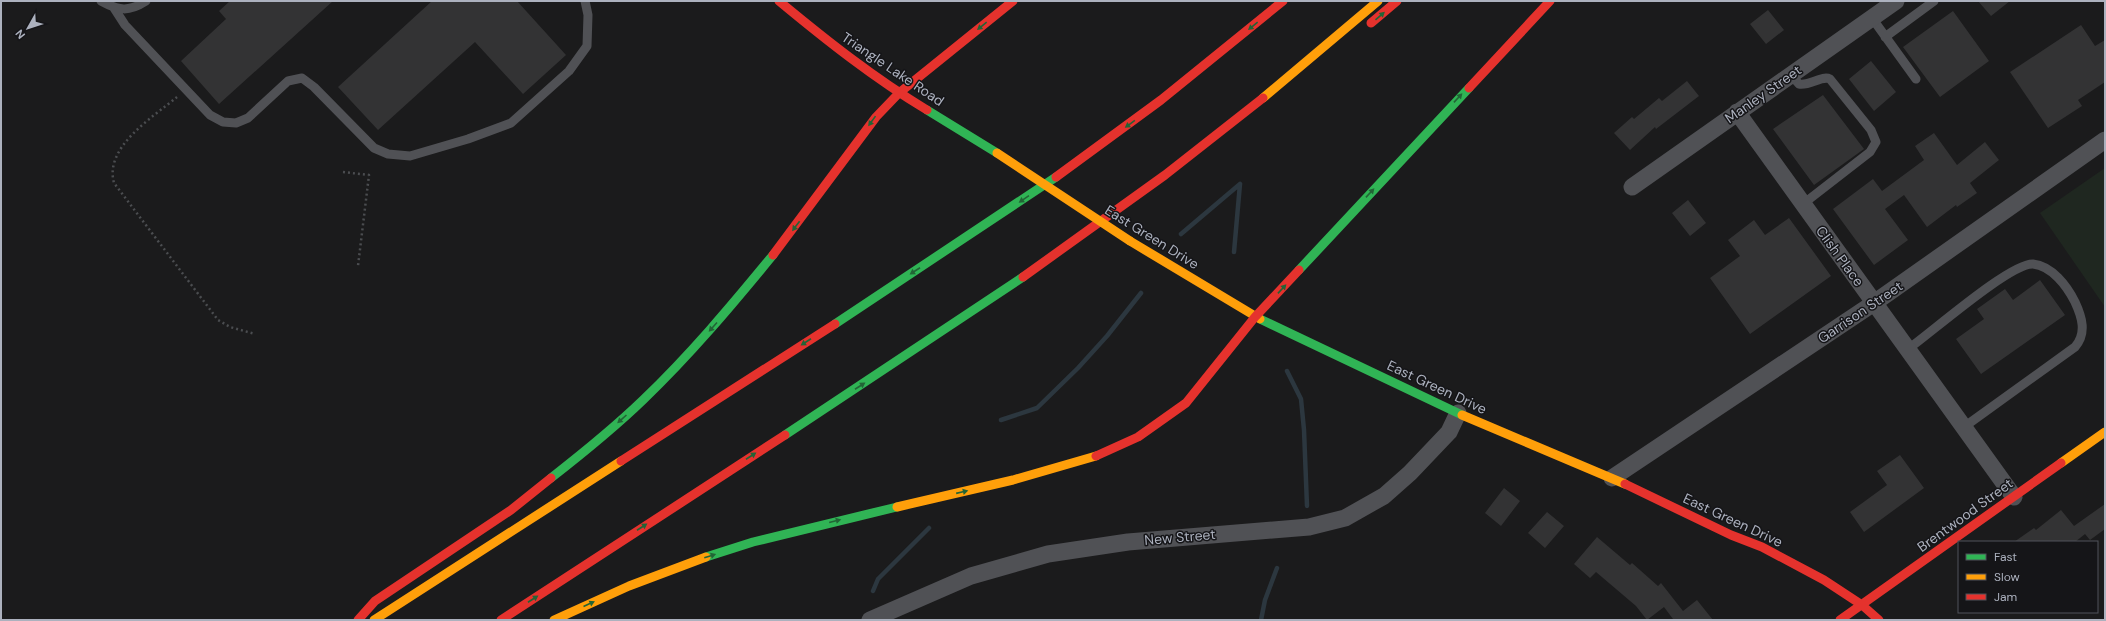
<svg xmlns="http://www.w3.org/2000/svg" width="2106" height="621" viewBox="0 0 2106 621" font-family="'DM Sans',sans-serif">
	<style>
		.green { fill: #1f2720 }
		.lines { fill: none; stroke-linecap: round; stroke-linejoin: round }
		.stream { stroke: #2c373f; stroke-width: 4.5 }
		.building { fill: #333334 }
		.path { stroke: #4b4d50; stroke-width: 2.5; stroke-dasharray: 2 3; stroke-linecap: butt }
		.lane { stroke: #505155; stroke-width: 9 }
		.street { stroke: #505155; stroke-width: 17 }
		.fast { stroke: #30b455; stroke-width: 9 }
		.slow { stroke: #ff9f0a; stroke-width: 9 }
		.jam { stroke: #e5322d; stroke-width: 9 }
		.slow-bridge { stroke: #ff9f0a; stroke-width: 9 }
		.oneway { fill: #226436 }
		.labels { text-anchor: middle; stroke-width: 3; stroke-linejoin: round; paint-order: stroke }
		.street-label { font-size: 14px; fill: #acb1be; stroke: #151518 }
	</style>
	<rect width="100%" height="100%" fill="#1b1b1c"/>
	<path class="green" d="M2105,168v139l-65,-94z"/>
	<g class="lines">
		<path class="stream" d="M1181,234l59,-50
			M1234,252l6,-68
			M1287,371l14,28 3,31 3,76
			M1001,420l36,-12 41,-40 29,-32 34,-43
			M873,591l5,-12 51,-51
			M1261,620l4,-20 12,-32"/>
	</g>
	<path class="building" d="M230,1h103l-114,103 -38,-43 45,-42 -7,-8z
		M432,1h85l49,54 -43,39 -48,-52 -97,88 -40,-43z
		M1978,1h32l-19,15z
		M1768,10l16,20 -18,14 -16,-20z
		M1953,11l36,50 -49,36 -37,-50z
		M2081,25l14,21 10,-6v42l-27,18 4,6 -34,22 -38,-56z
		M1871,61l25,31 -22,19 -25,-32z
		M1687,81l12,15 -43,33 -1,-2 -25,23 -16,-17 18,-16 2,2 25,-21 3,3z
		M1823,95l41,54 -50,36 -41,-56z
		M1934,133l23,32 28,-23 14,18 -29,23 7,10 -20,14 -1,-2 -29,22 -23,-32 -19,14 23,31 -34,25 -41,-56 40,-30 9,12 42,-31 -9,-14z
		M1688,200l18,23 -16,13 -18,-23z
		M1789,218l42,58 -81,58 -40,-56 30,-22 -12,-16 26,-20 11,15z
		M2040,280l25,35 -84,59 -25,-35 28,-20 -7,-10 28,-20 8,11z
		M1900,455l24,33 -60,44 -14,-20 37,-27 -10,-14z
		M1504,488l16,13 -19,25 -16,-13z
		M2105,504v25l-15,11 -5,-6 -10,8h-61l20,-14 2,2 25,-20 13,16z
		M1547,512l17,14 -19,22 -17,-15z
		M1597,537l33,28 2,-2 26,23 3,-3 22,28 14,-11 16,20h-41l1,-1 -9,-12 -17,13 -11,-14 -40,-34 -6,6 -16,-14z"/>
	<g class="lines">
		<path class="path" d="M177,97c-25,21 -73,50 -63,86l104,137 12,7 25,7
			M343,172l26,3 -11,91"/>
		<path class="lane" d="M101,1c18,10 28,11 45,0
			M114,8l11,17 85,90 13,7 13,1 12,-5 40,-37 14,-3 12,9 60,61 14,6 22,2 58,-17 43,-16 58,-52 18,-25 1,-31 -3,-14
			M1872,18l44,61
			M1885,37l49,-36
			M1791,75l8,9c11,2 23,-9 31,-5l41,51 5,12 -6,10 -67,52
			M1908,349c23,-16 102,-86 125,-85 19,2 34,22 42,38 7,15 12,31 0,45l-111,80"/>
		<path class="street" d="M1737,112l277,385
			M1632,187l264,-186
			M1612,478l262,-175 231,-163
			M870,620l101,-44 77,-22 80,-12 181,-15 36,-9 39,-22 26,-23 39,-41 9,-19"/>
		<path class="fast" d="M927,110l70,43
			M1299,270l170,-182
			M1260,319l202,96
			M835,324l221,-147
			M785,435l238,-158
			M551,478c32,-25 63,-50 92,-78 47,-45 89,-95 130,-145
			M706,557l47,-15 144,-35"/>
		<path class="slow" d="M1263,98l115,-97
			M1130,241l130,78
			M1462,415l163,69
			M2061,463l44,-31
			M897,507l116,-27 83,-24
			M374,620l247,-159
			M554,620l75,-34 77,-29"/>
		<path class="jam" d="M779,1c47,39 95,77 148,109
			M1371,23l26,-22
			M1469,88l81,-87
			M1056,177l105,-77 122,-99
			M773,255l103,-138 23,-24 114,-92
			M1023,277l142,-102 98,-77
			M1096,456l42,-19 48,-34 69,-86 44,-47
			M621,461l214,-137
			M1625,484l106,51 31,12 62,33 38,25 17,15
			M358,620l17,-19 136,-91 40,-32
			M501,620l284,-185
			M1840,620l221,-157"/>
		<path class="slow-bridge" d="M997,153l133,88"/>
	</g>
	<defs><path id="oneway-solid" d="M-6-.8H1V-3.2L6.5 0L1 3.2V.8H-6Z"/></defs>
	<g class="oneway">
		<use href="#oneway-solid" transform="translate(1380 16) rotate(-41)"/>
		<use href="#oneway-solid" transform="translate(982 26) rotate(141)"/>
		<use href="#oneway-solid" transform="translate(1253 26) rotate(141)"/>
		<use href="#oneway-solid" transform="translate(1458 98) rotate(-47)"/>
		<use href="#oneway-solid" transform="translate(872 121) rotate(126)"/>
		<use href="#oneway-solid" transform="translate(1130 124) rotate(144)"/>
		<use href="#oneway-solid" transform="translate(1370 193) rotate(-47)"/>
		<use href="#oneway-solid" transform="translate(1024 199) rotate(146)"/>
		<use href="#oneway-solid" transform="translate(796 226) rotate(127)"/>
		<use href="#oneway-solid" transform="translate(915 271) rotate(147)"/>
		<use href="#oneway-solid" transform="translate(1282 289) rotate(-47)"/>
		<use href="#oneway-solid" transform="translate(713 327) rotate(132)"/>
		<use href="#oneway-solid" transform="translate(806 342) rotate(147)"/>
		<use href="#oneway-solid" transform="translate(860 386) rotate(-33)"/>
		<use href="#oneway-solid" transform="translate(622 419) rotate(138)"/>
		<use href="#oneway-solid" transform="translate(751 456) rotate(-33)"/>
		<use href="#oneway-solid" transform="translate(962 492) rotate(-13)"/>
		<use href="#oneway-solid" transform="translate(835 521) rotate(-14)"/>
		<use href="#oneway-solid" transform="translate(642 527) rotate(-33)"/>
		<use href="#oneway-solid" transform="translate(710 556) rotate(-17)"/>
		<use href="#oneway-solid" transform="translate(533 599) rotate(-33)"/>
		<use href="#oneway-solid" transform="translate(589 604) rotate(-24)"/>
	</g>
	<g class="labels">
		<g class="street-label">
			<text transform="translate(893 69) rotate(34)" y="5">Triangle Lake Road</text>
			<text transform="translate(1763 94) rotate(-35)" y="5">Manley Street</text>
			<text transform="translate(1152 237) rotate(32)" y="5">East Green Drive</text>
			<text transform="translate(1840 256) rotate(54)" y="5">Clish Place</text>
			<text transform="translate(1860 312) rotate(-34)" y="5">Garrison Street</text>
			<text transform="translate(1437 387) rotate(25)" y="5">East Green Drive</text>
			<text transform="translate(1965 515) rotate(-36)" y="5">Brentwood Street</text>
			<text transform="translate(1733 520) rotate(25)" y="5">East Green Drive</text>
			<text transform="translate(1180 537) rotate(-5)" y="5">New Street</text>
		</g>
	</g>
	<rect width="2106" height="621" fill="none" stroke="#acb1be" stroke-width="4"/>
	<rect x="1958" y="541" width="140" height="72" fill="#151518" stroke="#51535a"/>
	<rect x="1966" y="554" width="20" height="6" fill="#30b455" stroke="#51535a"/>
	<text x="1994" y="561" font-size="12" fill="#acb1be">Fast</text>
	<rect x="1966" y="574" width="20" height="6" fill="#ff9f0a" stroke="#51535a"/>
	<text x="1994" y="581" font-size="12" fill="#acb1be">Slow</text>
	<rect x="1966" y="594" width="20" height="6" fill="#e5322d" stroke="#51535a"/>
	<text x="1994" y="601" font-size="12" fill="#acb1be">Jam</text>
	<g transform="translate(28 28) rotate(231)" stroke="#151518" stroke-width="3" paint-order="stroke">
	<path d="M0-3L7 15L0 10L-7 15Z" fill="#acb1be"/>
	<text y="-6" font-size="11" font-weight="bold" text-anchor="middle" fill="#acb1be">N</text>
	</g>
</svg>
